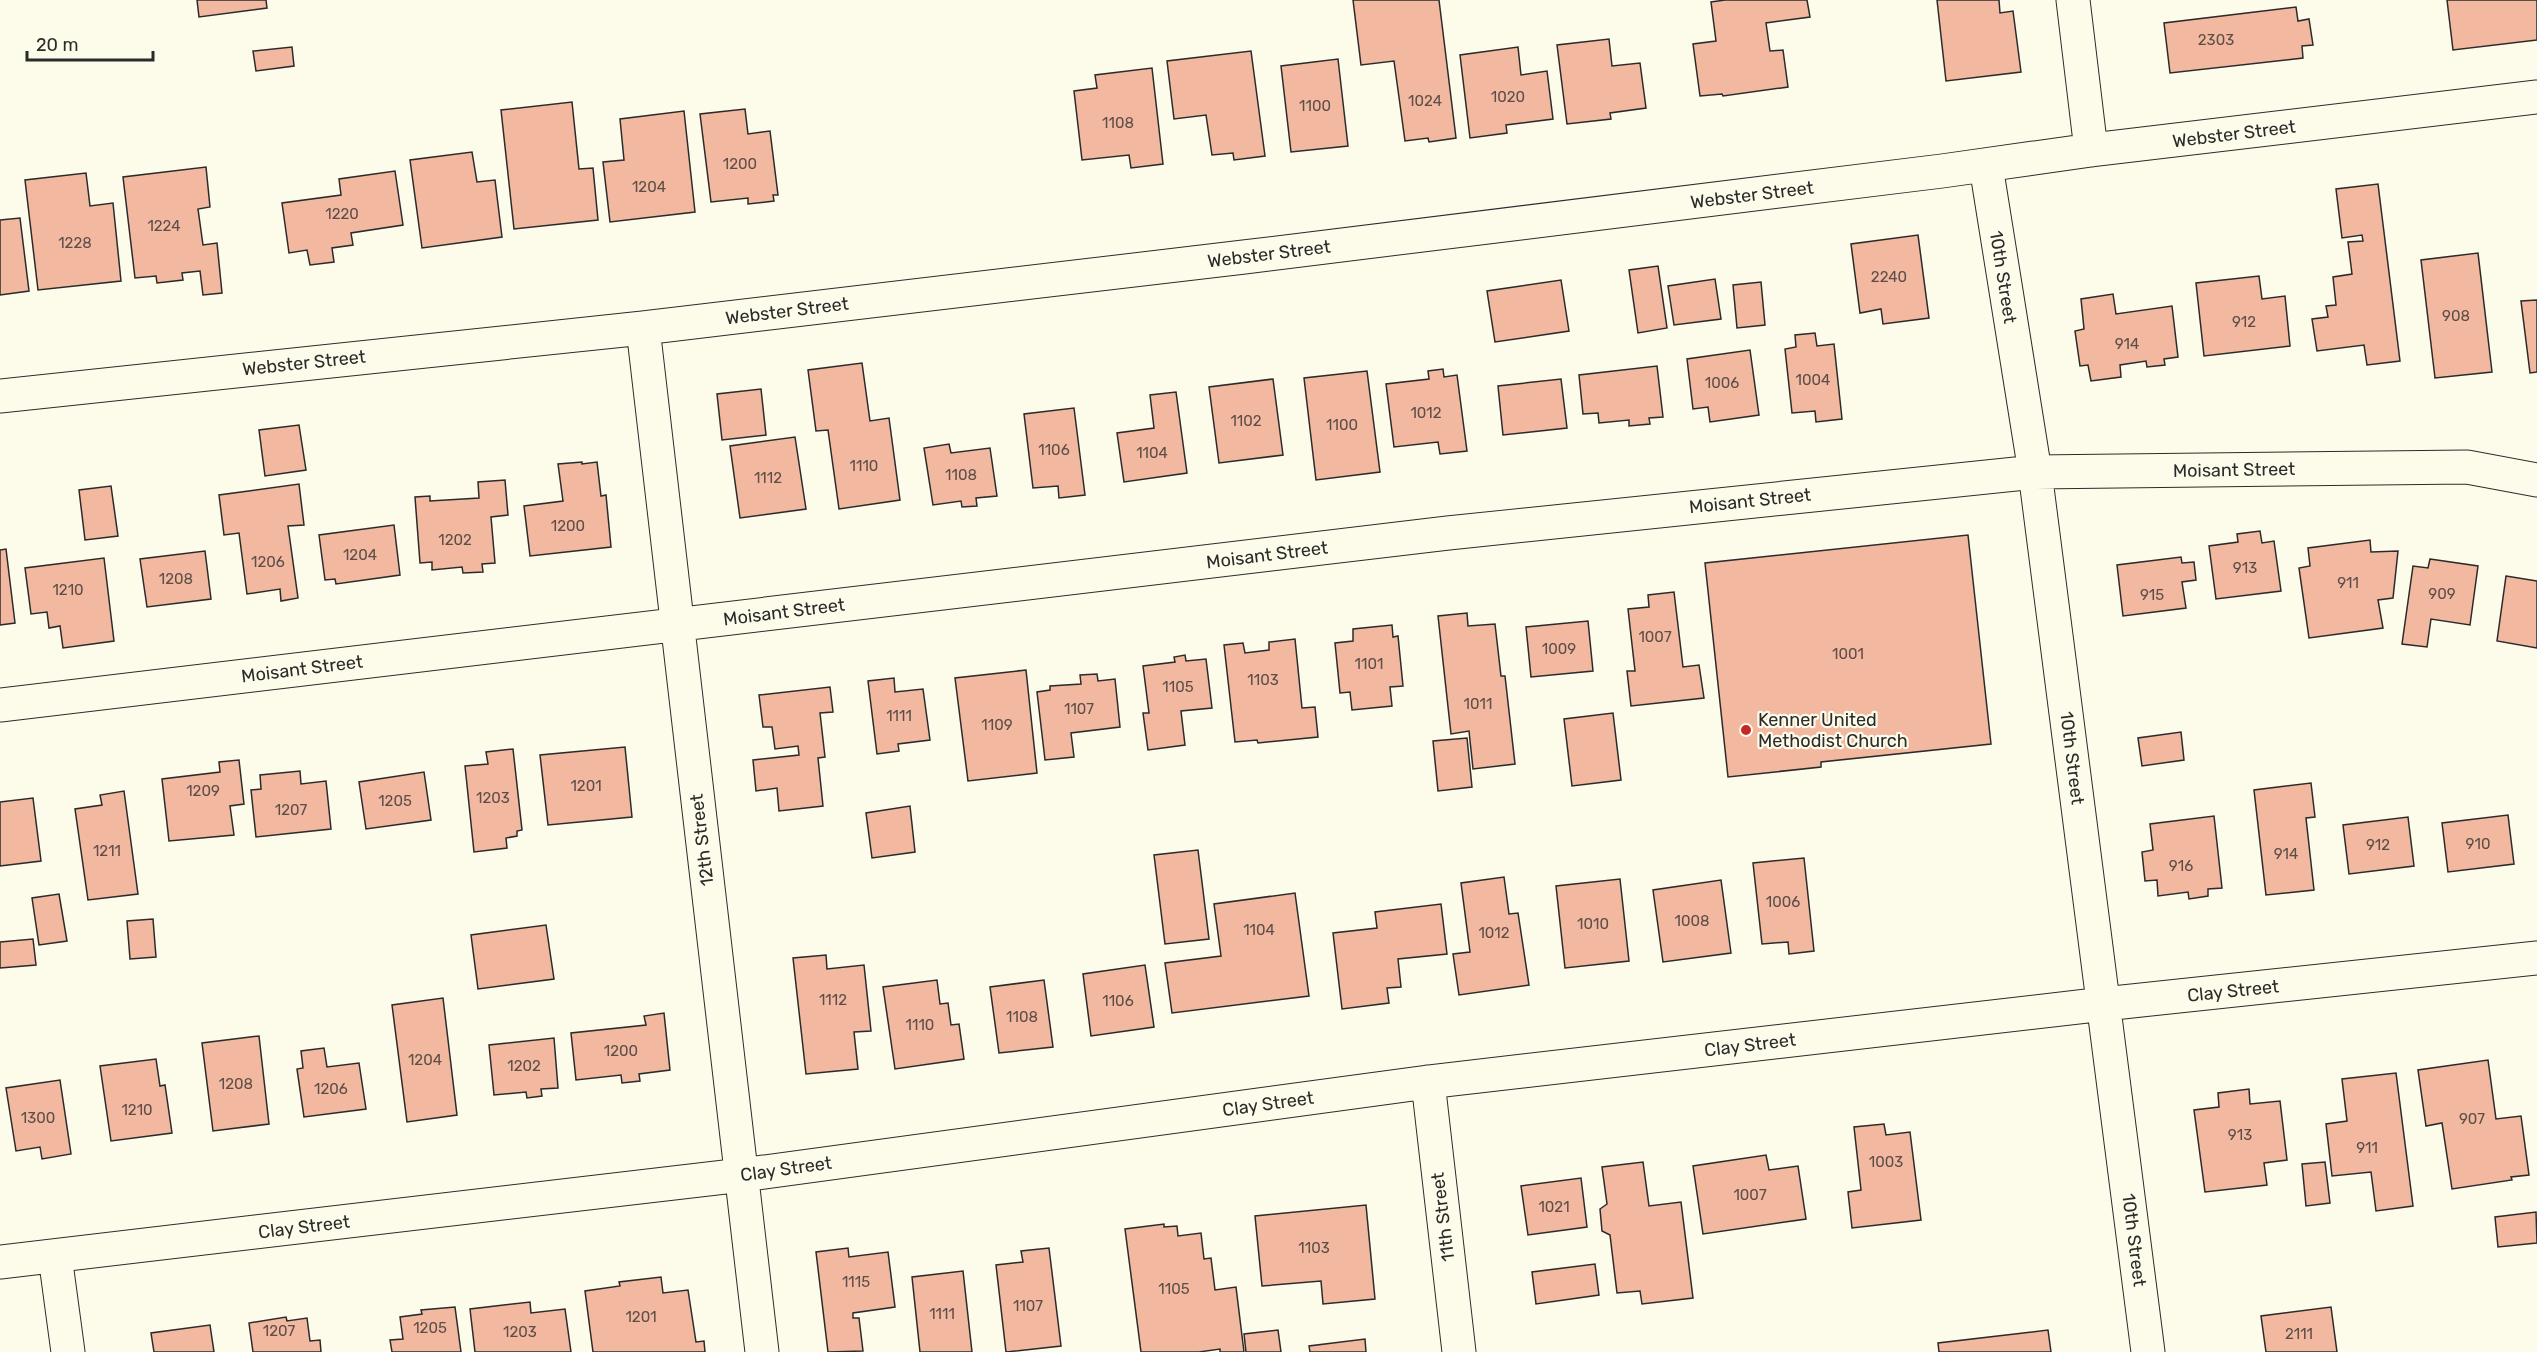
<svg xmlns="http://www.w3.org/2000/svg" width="2537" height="1352" viewBox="0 0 2537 1352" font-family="Rubik,sans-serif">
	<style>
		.building { fill: #f2b8a0; stroke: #2b2b2b; stroke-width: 1.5 }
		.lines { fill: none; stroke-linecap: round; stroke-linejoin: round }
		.minor-casing { stroke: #2b2b2b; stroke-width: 35 }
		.minor { stroke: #fdfbea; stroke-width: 33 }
		.poi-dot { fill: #c62828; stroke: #fdfbea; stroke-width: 2 }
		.labels { text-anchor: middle; stroke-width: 4.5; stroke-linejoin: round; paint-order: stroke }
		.number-label { font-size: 15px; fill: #5d4e48 }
		.street-label { font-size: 18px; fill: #2b2b2b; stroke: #fdfbea }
		.poi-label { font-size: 18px; fill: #2b2b2b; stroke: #fdfbea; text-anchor: start }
	</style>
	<rect width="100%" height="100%" fill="#fdfbea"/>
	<path class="building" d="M197,0h69l1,8 -68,9z
		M1353,0h86l17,138 -27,4 -1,-4 -23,3 -11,-80 -33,4z
		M1725,0h82l3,17 -44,6 4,28 13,-1 5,37 -65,9 -1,-2 -22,2 -7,-52 23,-3 -5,-39z
		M1937,0h62l1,13 13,-2 8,61 -75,9z
		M2447,0h90v40l-84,10z
		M2296,7l2,14 11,-2 4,26 -11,1 1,12 -133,15 -6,-50z
		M1609,39l3,27 28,-3 6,45 -36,5 1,6 -44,5 -10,-79z
		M292,47l2,19 -38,5 -3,-20z
		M1518,47l3,28 26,-4 6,48 -47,6 1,8 -37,5 -10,-83z
		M1251,51l14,105 -31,4 -1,-7 -21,2 -6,-40 -32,4 -7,-58z
		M1338,59l10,87 -57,6 -10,-86z
		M1152,68l11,96 -32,4 -2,-13 -47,5 -8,-69 23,-3 -2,-13z
		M572,102l7,67 14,-1 5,52 -84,9 -13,-119z
		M745,109l3,25 22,-3 8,64h-5l1,6 -26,3v-6l-37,4 -11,-88z
		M684,111l11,101 -85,10 -7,-60 21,-2 -4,-41z
		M472,152l5,30 18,-2 7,57 -80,11 -12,-88z
		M206,167l4,40 -12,2 5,36 14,-2 5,50 -19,2 -3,-24 -18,2 1,7 -26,3 -1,-7 -21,2 -12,-101z
		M395,171l8,54 -52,8 2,12 -21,3 2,14 -24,3 -3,-15 -18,3 -7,-50 59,-8 -2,-16z
		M86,173l4,33 23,-3 8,78 -83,9 -13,-110z
		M2378,184l22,177 -33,4 -3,-20 -47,6 -5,-32 16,-2 -2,-11 10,-1 -3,-28 19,-3 -4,-32 15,-1 -1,-6 -20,3 -6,-49z
		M20,218l9,73 -29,4v-75z
		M1918,235l11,83 -46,6 -2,-15 -21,4 -9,-69z
		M2478,253l14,119 -57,6 -14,-118z
		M1658,266l9,62 -29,5 -9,-63z
		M2259,276l3,23 23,-3 5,50 -86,10 -8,-73z
		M1715,279l6,40 -47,6 -6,-39z
		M1561,280l8,51 -74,11 -8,-51z
		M1761,282l4,43 -28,3 -4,-43z
		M2113,294l3,20 56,-8 6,51 -14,2 1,6 -18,2 -1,-6 -26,4 1,12 -30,4 -3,-16 -8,1 -5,-35 9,-2 -3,-30z
		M2537,300v72l-7,1 -9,-72z
		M1815,333l2,13 17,-2 8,75 -26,3 -1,-11 -23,2 -7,-64 11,-2 -1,-12z
		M1750,350l9,65 -49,7 -2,-15 -15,2 -6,-50z
		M862,363l8,58 19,-3 11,82 -61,9 -11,-79 -12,1 -8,-61z
		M1657,366l6,51 -14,1 1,6 -21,2v-6l-30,3 -1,-10 -15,1 -4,-39z
		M1443,369l1,8 13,-2 10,76 -27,3 -2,-12 -44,5 -8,-63 43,-5 -1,-8z
		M1367,371l13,101 -64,8 -12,-102z
		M1273,379l10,76 -64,8 -10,-76z
		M1561,379l6,49 -64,7 -5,-49z
		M761,389l5,46 -44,5 -5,-46z
		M1176,392l11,81 -63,9 -7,-49 37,-5 -4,-33z
		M1074,408l11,87 -26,3 -1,-12 -25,2 -9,-74z
		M299,425l7,45 -41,6 -6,-46z
		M795,437l11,72 -66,9 -10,-72z
		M949,444l2,9 39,-5 7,48 -21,2 1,8 -15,1 -1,-6 -28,4 -9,-57z
		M582,462v2l15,-2 4,34 5,-1 5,52 -81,9 -6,-50 39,-5 -5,-37z
		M505,480l3,35 -17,2 4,46 -13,1 1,8 -20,1 -1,-6 -30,3v-8l-12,1 -5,-66 15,-1v5l49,-3 -1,-16z
		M299,484l5,41 -16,1 10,72 -17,3 -1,-12 -33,5 -8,-61 -15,2 -5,-40z
		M111,486l7,50 -33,4 -6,-50z
		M394,525l6,50 -64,9 -1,-5 -10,1 -6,-45z
		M2260,531l2,12 12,-2 7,50 -65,8 -7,-53 29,-4 -1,-8z
		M1968,535l23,209 -170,18v5l-93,10 -23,-214z
		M2370,540l1,12 27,-1 -5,47 -15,2 5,28 -74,10 -10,-70 11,-2 -2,-18z
		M6,549l9,74 -15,2v-75z
		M205,551l6,48 -64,8 -7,-48z
		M2181,557l1,6 12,-1 2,18 -14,2 4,26 -63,8 -6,-51z
		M104,558l10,83 -51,7 -3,-22 -11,2 -2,-16 -16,2 -6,-46z
		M2430,559l48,7 -8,59 -39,-6 -4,28 -25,-3 11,-78 15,2z
		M2506,576l31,5v67l-40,-7z
		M1674,592l9,75 16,-2 5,33 -73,8 -4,-35h8l-7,-62 21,-2 -1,-12z
		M1467,613l1,13 27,-2 6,52h4l10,88 -42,5 -4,-38 -18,3 -13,-118z
		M1588,621l5,50 -62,6 -5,-50z
		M1392,625l1,12 5,-1 5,50 -13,1 2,19 -40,4 -2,-18 -10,1 -5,-50 18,-2v-12z
		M1295,639l7,69 13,-1 3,30 -60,6 -1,-3 -22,2 -11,-97 19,-2 2,10 24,-3v-8z
		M1185,655l1,6 20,-2 6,49 -31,3 4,34 -37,5 -5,-37h6l-6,-47 32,-4 -1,-5z
		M1026,670l11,103 -69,8 -13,-103z
		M1097,674l1,7 17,-2 5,48 -49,6 3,24 -29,3 -8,-68 13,-2v-4l31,-2 -1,-9z
		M894,678l1,14 28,-3 7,51 -32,4 1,7 -22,3 -9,-73z
		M830,687l3,25 -13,1 5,44 -7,1 5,48 -44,5 -2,-23 -21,3 -3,-31 46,-5 -1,-9 -23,3 -3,-22h-9l-4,-32z
		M1613,713l8,67 -49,6 -8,-67z
		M2181,732l3,28 -42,6 -4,-28z
		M1467,738l5,49 -34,4 -5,-50z
		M625,747l7,70 -84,8 -8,-70z
		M513,749l9,81 -5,1v5l-11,2 1,10 -33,4 -9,-86 23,-2 -2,-12z
		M239,760l5,44 -14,2 4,29 -65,6 -7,-62 58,-7 -1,-10z
		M300,771l1,13 25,-3 5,48 -75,8 -5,-47 10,-1 -1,-14z
		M424,772l7,48 -65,9 -7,-47z
		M2311,783l4,34 -9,1 8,72 -48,5 -12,-105z
		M124,791l14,103 -50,6 -13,-91 27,-4 -2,-10z
		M33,798l8,63 -41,5v-64z
		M910,806l5,46 -43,6 -6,-45z
		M2508,815l6,49 -66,8 -6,-49z
		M2214,816l8,72 -14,1v7l-19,3 -1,-7 -30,4 -1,-16 -12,1 -3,-29 11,-2 -3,-26z
		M2408,817l6,49 -65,8 -6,-49z
		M1198,850l11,89 -44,5 -11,-89z
		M1804,858l10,93 -25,3 -1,-12 -26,2 -9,-81z
		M1504,877l5,37 9,-1 11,72 -70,10 -6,-41 17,-2 -9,-69z
		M1620,879l9,82 -64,7 -9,-82z
		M1721,880l10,73 -68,9 -10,-72z
		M1295,893l14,103 -137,17 -7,-50 56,-7 -7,-52z
		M59,894l8,47 -28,4 -7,-47z
		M1441,904l6,50 -49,5 3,28 -14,1 2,15 -47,6 -9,-76 44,-5 -2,-16z
		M153,919l3,38 -26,2 -3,-38z
		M546,925l8,54 -76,10 -7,-54z
		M33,939l3,26 -36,3v-26z
		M826,955l1,14 37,-4 7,66 -17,1 4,37 -52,5 -13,-116z
		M1145,965l9,62 -63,9 -8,-62z
		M937,980l3,24 8,-1 3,22 8,-1 5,35 -69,10 -12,-82z
		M1044,980l9,67 -54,6 -9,-66z
		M443,998l14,117 -50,7 -15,-117z
		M664,1013l6,57 -31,4 1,7 -18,2 -1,-8 -45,5 -5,-47 75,-8 -2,-9z
		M259,1036l10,88 -56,7 -11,-88z
		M554,1038l4,50 -17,1 1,7 -15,2 -1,-6 -32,3 -5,-50z
		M324,1048l3,19 32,-4 7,46 -62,8 -7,-48 6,-1 -2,-17z
		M156,1059l4,27 5,-1 7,48 -61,8 -11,-75z
		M2488,1060l8,59 25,-3 8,59 -18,2 1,3 -60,9 -10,-66 -16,3 -8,-56z
		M2396,1073l17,133 -37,5 -5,-39 -39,4 -6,-52 21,-3 -5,-42z
		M60,1080l11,74 -29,5 -2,-12 -24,4 -10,-63z
		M2249,1089l1,15 30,-3 7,59 -23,3 3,22 -62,7 -11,-82 25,-3 -1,-14z
		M1884,1124l2,11 24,-3 11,88 -69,8 -4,-36 13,-2 -7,-63z
		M1766,1155l3,15 29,-4 8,53 -103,15 -10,-68z
		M1643,1162l6,44 32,-4 12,96 -51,6 -2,-13 -23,2 -7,-58 -8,-4 -2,-22 7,-5 -5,-37z
		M2325,1162l5,41 -24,3 -4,-42z
		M1581,1178l6,49 -59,8 -7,-49z
		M1366,1205l9,94 -52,5 -2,-23 -59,5 -7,-70z
		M2536,1212l1,31 -39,4 -3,-30z
		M1164,1224v3l13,-1 1,10 23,-3 3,26 7,-1 4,32 21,-3 8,65h-24v-3l-21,3h-58l-16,-123z
		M848,1248l1,9 39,-5 7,55 -42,6v5h6l4,33 -35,1 -12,-100z
		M1049,1248l12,98 -55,6 -10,-87 27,-3 -2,-11z
		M1595,1264l4,31 -63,9 -4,-32z
		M963,1271l9,81h-52l-8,-75z
		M661,1277l2,16 25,-3 8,52 8,-1 1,11h-112l-8,-61 35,-5 -1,-4z
		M530,1302l1,11 34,-4 6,43h-96l-5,-43z
		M455,1307l6,45h-69l-2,-12 13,-1 -3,-22 22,-3 -1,-4z
		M2331,1307l6,45h-71l-5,-36z
		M286,1317l1,4 20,-3 3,23 10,-1 1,12h-68l-4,-29z
		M210,1325l4,27h-60l-3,-19z
		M1278,1330l3,22h-35l-2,-18z
		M2048,1330l3,22h-112l-1,-9z
		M1365,1339l1,13h-56l-1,-6z"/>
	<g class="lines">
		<g class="minor-casing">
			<path id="minor" d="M2073,0l18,150
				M1986,166l49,306 113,880
				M643,328l119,1024
				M0,396l643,-68 601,-71 698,-86 149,-21 446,-53
				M0,705l1448,-172 587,-61 432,-5 70,13
				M1428,1082l31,270
				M55,1256l13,96
				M0,1262l742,-87 686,-93 676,-78 433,-46"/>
		</g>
		<use href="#minor" class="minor"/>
	</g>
	<circle class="poi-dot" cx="1746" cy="730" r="6"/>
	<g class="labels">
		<g class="number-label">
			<text x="2216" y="45">2303</text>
			<text x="1508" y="102">1020</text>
			<text x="1425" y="106">1024</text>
			<text x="1315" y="111">1100</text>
			<text x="1118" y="128">1108</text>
			<text x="740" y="169">1200</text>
			<text x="649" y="192">1204</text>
			<text x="342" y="219">1220</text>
			<text x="164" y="231">1224</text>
			<text x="75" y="248">1228</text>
			<text x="1889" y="282">2240</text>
			<text x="2456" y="321">908</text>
			<text x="2244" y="327">912</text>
			<text x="2127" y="349">914</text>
			<text x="1813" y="385">1004</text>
			<text x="1722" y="388">1006</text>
			<text x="1426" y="418">1012</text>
			<text x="1246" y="426">1102</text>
			<text x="1342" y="430">1100</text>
			<text x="1054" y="455">1106</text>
			<text x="1152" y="458">1104</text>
			<text x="864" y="471">1110</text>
			<text x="961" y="480">1108</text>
			<text x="768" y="483">1112</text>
			<text x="568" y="531">1200</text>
			<text x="455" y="545">1202</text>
			<text x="360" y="560">1204</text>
			<text x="268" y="567">1206</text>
			<text x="2245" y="573">913</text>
			<text x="176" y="584">1208</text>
			<text x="2348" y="588">911</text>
			<text x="68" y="595">1210</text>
			<text x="2442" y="599">909</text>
			<text x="2152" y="600">915</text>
			<text x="1655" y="642">1007</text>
			<text x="1559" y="654">1009</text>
			<text x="1848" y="659">1001</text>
			<text x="1369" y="669">1101</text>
			<text x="1263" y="685">1103</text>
			<text x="1178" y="692">1105</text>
			<text x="1478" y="709">1011</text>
			<text x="1079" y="714">1107</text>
			<text x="899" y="721">1111</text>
			<text x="997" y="730">1109</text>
			<text x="586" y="791">1201</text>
			<text x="203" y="796">1209</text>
			<text x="493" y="803">1203</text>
			<text x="395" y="806">1205</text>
			<text x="291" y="815">1207</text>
			<text x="2478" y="849">910</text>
			<text x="2378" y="850">912</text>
			<text x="107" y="856">1211</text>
			<text x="2286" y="859">914</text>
			<text x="2181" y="871">916</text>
			<text x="1783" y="907">1006</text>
			<text x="1692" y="926">1008</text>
			<text x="1593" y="929">1010</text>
			<text x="1259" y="935">1104</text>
			<text x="1494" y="938">1012</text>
			<text x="833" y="1005">1112</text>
			<text x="1118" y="1006">1106</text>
			<text x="1022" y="1022">1108</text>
			<text x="920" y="1030">1110</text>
			<text x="621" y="1056">1200</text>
			<text x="425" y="1065">1204</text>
			<text x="524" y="1071">1202</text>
			<text x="236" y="1089">1208</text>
			<text x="331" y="1094">1206</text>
			<text x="137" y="1115">1210</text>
			<text x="38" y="1123">1300</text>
			<text x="2472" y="1124">907</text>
			<text x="2240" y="1140">913</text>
			<text x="2367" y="1153">911</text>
			<text x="1886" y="1167">1003</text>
			<text x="1750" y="1200">1007</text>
			<text x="1554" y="1212">1021</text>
			<text x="1314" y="1253">1103</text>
			<text x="856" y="1287">1115</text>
			<text x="1174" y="1294">1105</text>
			<text x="1028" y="1311">1107</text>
			<text x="942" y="1319">1111</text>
			<text x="641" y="1322">1201</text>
			<text x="430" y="1333">1205</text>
			<text x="279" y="1336">1207</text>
			<text x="520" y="1337">1203</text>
			<text x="2299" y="1339">2111</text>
		</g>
		<g class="street-label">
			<text transform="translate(2234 134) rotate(-7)" y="6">Webster Street</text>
			<text transform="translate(1752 195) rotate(-7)" y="6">Webster Street</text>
			<text transform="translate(1269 254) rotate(-7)" y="6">Webster Street</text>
			<text transform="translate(2003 277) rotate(81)" y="6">10th Street</text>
			<text transform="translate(787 311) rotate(-7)" y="6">Webster Street</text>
			<text transform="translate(304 363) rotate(-6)" y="6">Webster Street</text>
			<text transform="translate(2234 470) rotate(-1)" y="6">Moisant Street</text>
			<text transform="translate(1750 501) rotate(-6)" y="6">Moisant Street</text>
			<text transform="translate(1267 555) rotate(-7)" y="6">Moisant Street</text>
			<text transform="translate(784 612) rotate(-7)" y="6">Moisant Street</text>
			<text transform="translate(302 669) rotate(-7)" y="6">Moisant Street</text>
			<text transform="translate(2072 758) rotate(83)" y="6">10th Street</text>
			<text transform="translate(702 840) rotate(-97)" y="6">12th Street</text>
			<text transform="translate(2233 991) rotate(-6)" y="6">Clay Street</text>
			<text transform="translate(1750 1045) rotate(-7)" y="6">Clay Street</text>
			<text transform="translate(1268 1104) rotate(-8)" y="6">Clay Street</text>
			<text transform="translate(786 1169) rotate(-8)" y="6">Clay Street</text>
			<text transform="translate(1443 1217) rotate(-97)" y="6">11th Street</text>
			<text transform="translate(304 1227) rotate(-7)" y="6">Clay Street</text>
			<text transform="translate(2134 1240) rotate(83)" y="6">10th Street</text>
		</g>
		<g class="poi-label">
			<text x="1758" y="726">Kenner United<tspan x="1758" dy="21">Methodist Church</tspan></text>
		</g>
	</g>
	<path d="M27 51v9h126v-9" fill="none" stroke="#2b2b2b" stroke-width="3"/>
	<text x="36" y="51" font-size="18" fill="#2b2b2b" stroke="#fdfbea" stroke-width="4.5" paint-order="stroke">20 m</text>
</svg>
